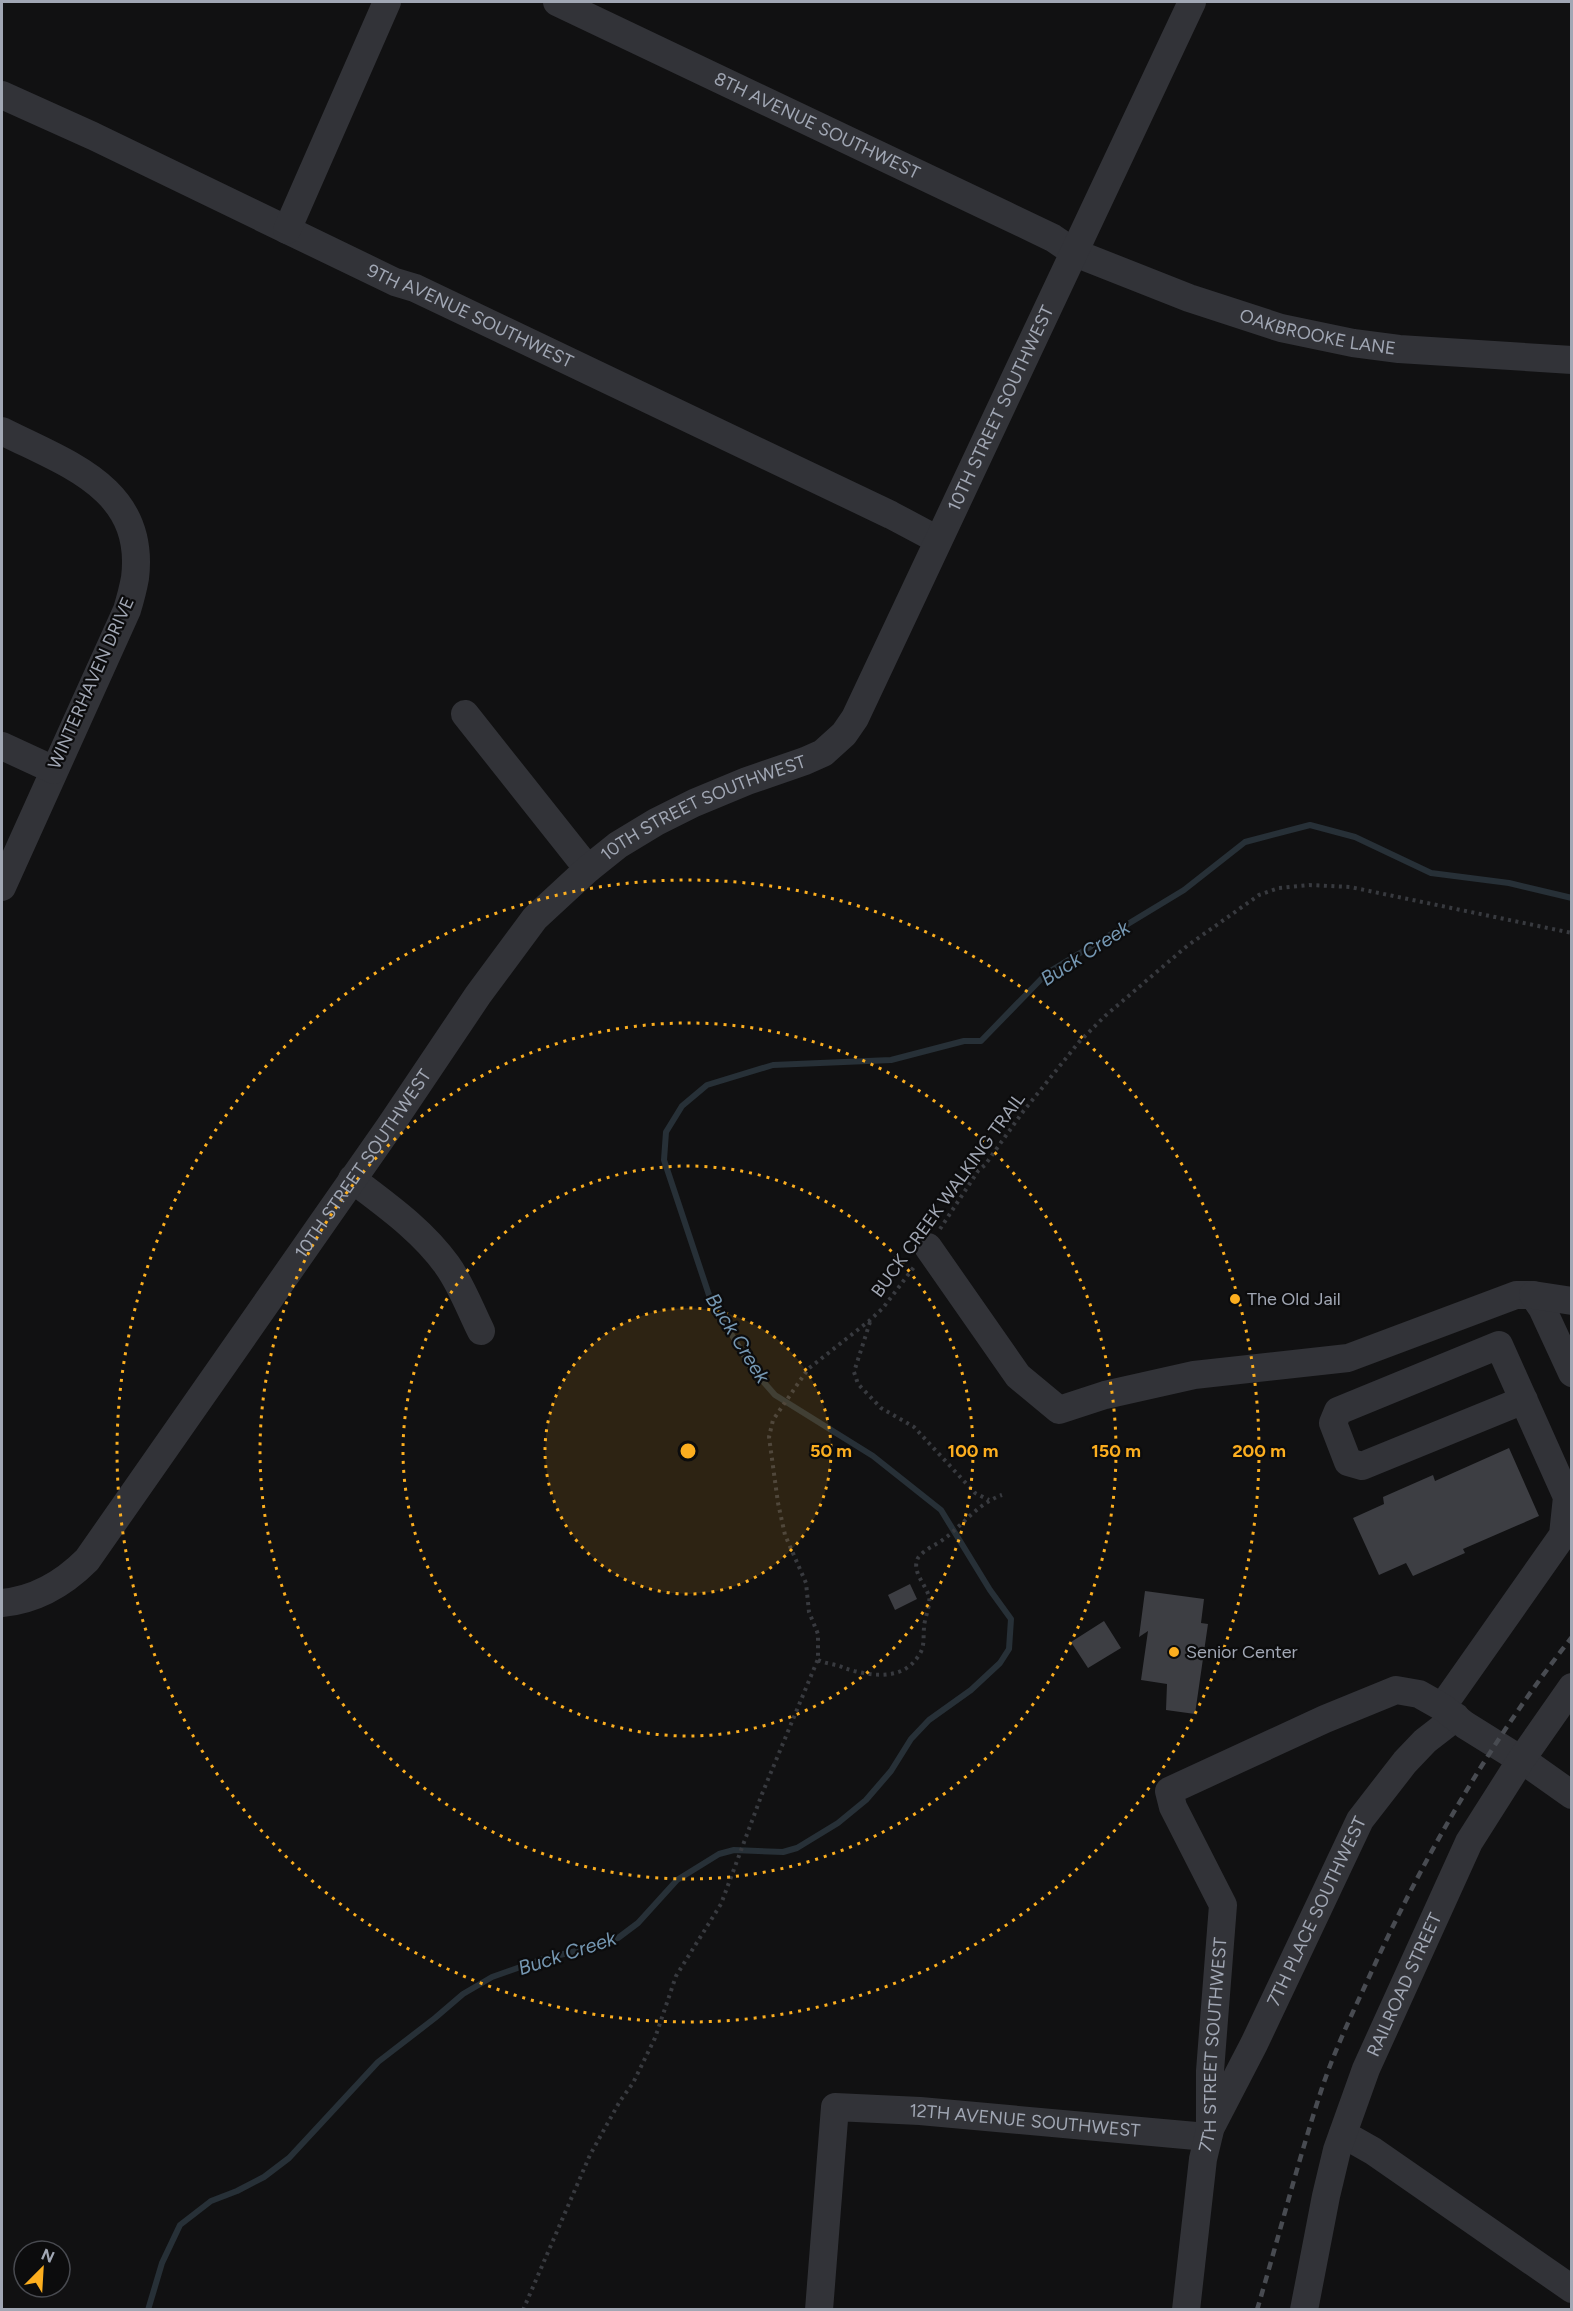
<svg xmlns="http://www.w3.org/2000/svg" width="1573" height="2311" viewBox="0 0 1573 2311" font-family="Figtree,sans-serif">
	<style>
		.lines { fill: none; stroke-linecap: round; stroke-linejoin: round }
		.stream { stroke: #273037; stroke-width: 6 }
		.building { fill: #3d3e43 }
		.path { stroke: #383a3f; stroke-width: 4; stroke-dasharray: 3 4.5; stroke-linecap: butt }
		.minor { stroke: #323338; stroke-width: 28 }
		.rail { stroke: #484b51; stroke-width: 4.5; stroke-dasharray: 8 6; stroke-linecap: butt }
		.ring { fill: none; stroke: #fcae1f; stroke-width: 3; stroke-dasharray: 3 6 }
		.poi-dot { fill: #fcae1f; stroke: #0c0c0d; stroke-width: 2 }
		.labels { text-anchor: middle; stroke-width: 4.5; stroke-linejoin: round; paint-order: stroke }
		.street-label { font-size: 18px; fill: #a1a7b4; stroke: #0c0c0d }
		.poi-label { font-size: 18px; fill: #a1a7b4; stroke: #0c0c0d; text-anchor: start }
		.water-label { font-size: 20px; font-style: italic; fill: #7597b2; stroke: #0c0c0d }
		.centre { fill: #fcae1f; stroke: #0c0c0d; stroke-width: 3 }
		.ring-label { font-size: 18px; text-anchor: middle; font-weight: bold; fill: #fcae1f; stroke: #0c0c0d; stroke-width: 4.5; stroke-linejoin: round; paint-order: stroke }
	</style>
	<rect width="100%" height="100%" fill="#111112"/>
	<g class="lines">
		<path class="stream" d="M148,2310l14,-47 18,-38 31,-24 26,-10 27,-14 25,-19 89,-96 57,-44 28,-24 29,-17 51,-18 50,-12 25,-9 20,-15 39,-43 42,-26 15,-4 49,2 14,-4 41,-25 28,-23 25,-29 20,-32 18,-19 42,-30 29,-27 9,-14 2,-30 -21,-29 -49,-80 -68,-54 -98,-61 -23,-26 -42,-71 -46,-138 2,-28 16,-26 25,-21 66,-20 118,-5 73,-19h17l66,-68 137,-83 61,-48 65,-17 45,12 76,36 78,10 63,15"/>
	</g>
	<path class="building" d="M1509,1448l30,68 -76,33 2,4 -52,23 -7,-13 -27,12 -26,-57 31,-14 -1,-7 50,-22 2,6z
		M910,1584l7,15 -22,11 -7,-15z
		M1145,1591l59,8 -3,24 7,1 -13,90 -29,-4 1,-26 -26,-4 7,-49 -9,6z
		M1104,1621l17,27 -33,20 -17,-26z"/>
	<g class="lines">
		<path class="path" d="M940,1229l38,-58 7,-6 37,-52 57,-71 26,-26 82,-70 72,-51 20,-7 30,-3 41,2 222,46
			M870,1322l-16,50 4,12 23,24 33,19 61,66 14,7
			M818,1660c8,4 18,4 26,8 25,8 59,14 75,-13 6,-8 4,-18 5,-27 0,-9 7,-23 5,-31 -3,-13 -18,-25 -11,-39 5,-8 18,-13 26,-19 20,-15 33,-35 58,-44
			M523,2310l67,-155 30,-54 13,-18 22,-45 21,-62 45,-72 41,-110 56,-135v-25l-9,-22 -3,-29 -21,-48 -7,-32 -9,-66 4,-17 35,-51 61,-48 14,-13 31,-41"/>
		<g class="minor">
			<path id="s1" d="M557,2l448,213 48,23 22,15 114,45 92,30 72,15 46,6 173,11"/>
			<path id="s2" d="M2,95l91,41 302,146 20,6 476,227 47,25"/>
			<path d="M287,230l100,-228"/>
			<path d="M2,431c65,33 144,57 133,147 -2,11 -5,22 -8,32l-125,277"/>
			<path d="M465,714l123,155"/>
			<path d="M2,746l52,24"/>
			<path d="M352,1179c34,26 70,51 95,86 14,19 23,44 34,66"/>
			<path d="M928,1247l90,129 41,34 46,-15 89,-20 154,-17 168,-63h17l9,13 30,65"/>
			<path d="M1533,1295l39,6"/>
			<path id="s3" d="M2,1603c33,-3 62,-20 85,-43l303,-434 88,-131 57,-77 53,-49 30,-24 38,-23 38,-19 53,-22 58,-20 18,-8 21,-19 11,-16 337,-716"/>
			<path d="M1442,1707l121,-172 4,-38 -68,-152 -161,66 -5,12 15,39 14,4 162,-66"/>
			<path id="s4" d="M1212,2125l42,-81 106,-224 45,-58 20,-21 31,-24"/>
			<path d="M1343,2134l30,17 199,138"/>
			<path id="s5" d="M819,2310l16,-203 85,4 287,26"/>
			<path id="s6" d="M1186,2310l17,-151 7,-29v-59l13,-166 -50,-98 -4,-16 156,-72 71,-29 23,4 23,13 23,18 66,41 41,29"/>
			<path id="s7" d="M1304,2310l22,-114 11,-46 29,-81 103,-227 52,-82 51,-73"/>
		</g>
		<path class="rail" d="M1257,2310c22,-74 41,-149 65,-222 13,-39 31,-76 48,-113 54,-119 121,-235 202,-338"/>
	</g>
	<circle cx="688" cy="1451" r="143" fill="#fcae1f" fill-opacity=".12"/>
	<g class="ring">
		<circle cx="688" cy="1451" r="143"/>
		<circle cx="688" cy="1451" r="285"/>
		<circle cx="688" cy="1451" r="428"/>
		<circle cx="688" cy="1451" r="571"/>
	</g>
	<g class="poi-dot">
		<circle cx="1235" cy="1299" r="6"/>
		<circle cx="1174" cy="1652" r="6"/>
	</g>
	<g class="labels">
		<g class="street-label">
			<text dy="6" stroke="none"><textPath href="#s1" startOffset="288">8TH AVENUE SOUTHWEST</textPath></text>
			<text dy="6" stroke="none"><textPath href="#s2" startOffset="518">9TH AVENUE SOUTHWEST</textPath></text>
			<text dy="6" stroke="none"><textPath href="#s1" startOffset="832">OAKBROOKE LANE</textPath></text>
			<text dy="6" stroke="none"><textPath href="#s3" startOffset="1606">10TH STREET SOUTHWEST</textPath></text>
			<text transform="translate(91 683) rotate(-66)" y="6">WINTERHAVEN DRIVE</text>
			<text dy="6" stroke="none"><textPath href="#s3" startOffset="1084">10TH STREET SOUTHWEST</textPath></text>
			<text dy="6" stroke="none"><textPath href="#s3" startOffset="580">10TH STREET SOUTHWEST</textPath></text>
			<text transform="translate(948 1195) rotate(-54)" y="6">BUCK CREEK WALKING TRAIL</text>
			<text dy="6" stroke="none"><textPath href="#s4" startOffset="238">7TH PLACE SOUTHWEST</textPath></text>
			<text dy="6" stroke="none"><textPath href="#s7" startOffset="342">RAILROAD STREET</textPath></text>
			<text dy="6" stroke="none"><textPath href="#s6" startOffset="267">7TH STREET SOUTHWEST</textPath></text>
			<text dy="6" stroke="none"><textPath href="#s5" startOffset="394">12TH AVENUE SOUTHWEST</textPath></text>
		</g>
		<g class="poi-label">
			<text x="1247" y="1305">The Old Jail</text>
			<text x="1186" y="1658">Senior Center</text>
		</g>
		<g class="water-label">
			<text transform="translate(1085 953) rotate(-33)" y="7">Buck Creek</text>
			<text transform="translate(738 1338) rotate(58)" y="7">Buck Creek</text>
			<text transform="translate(567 1953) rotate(-18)" y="7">Buck Creek</text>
		</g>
	</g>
	<circle cx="688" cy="1451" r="9" class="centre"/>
	<g class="ring-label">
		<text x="831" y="1457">50 m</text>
		<text x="973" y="1457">100 m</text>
		<text x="1116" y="1457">150 m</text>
		<text x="1259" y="1457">200 m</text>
	</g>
	<rect width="1573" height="2311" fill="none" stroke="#a1a7b4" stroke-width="6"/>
	<g transform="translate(42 2269) rotate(24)"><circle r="28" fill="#0c0c0d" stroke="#484a50" stroke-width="1.5"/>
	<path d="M0-4.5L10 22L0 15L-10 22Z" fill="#fcae1f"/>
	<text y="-9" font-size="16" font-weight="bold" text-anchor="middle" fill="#a1a7b4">N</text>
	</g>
</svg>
